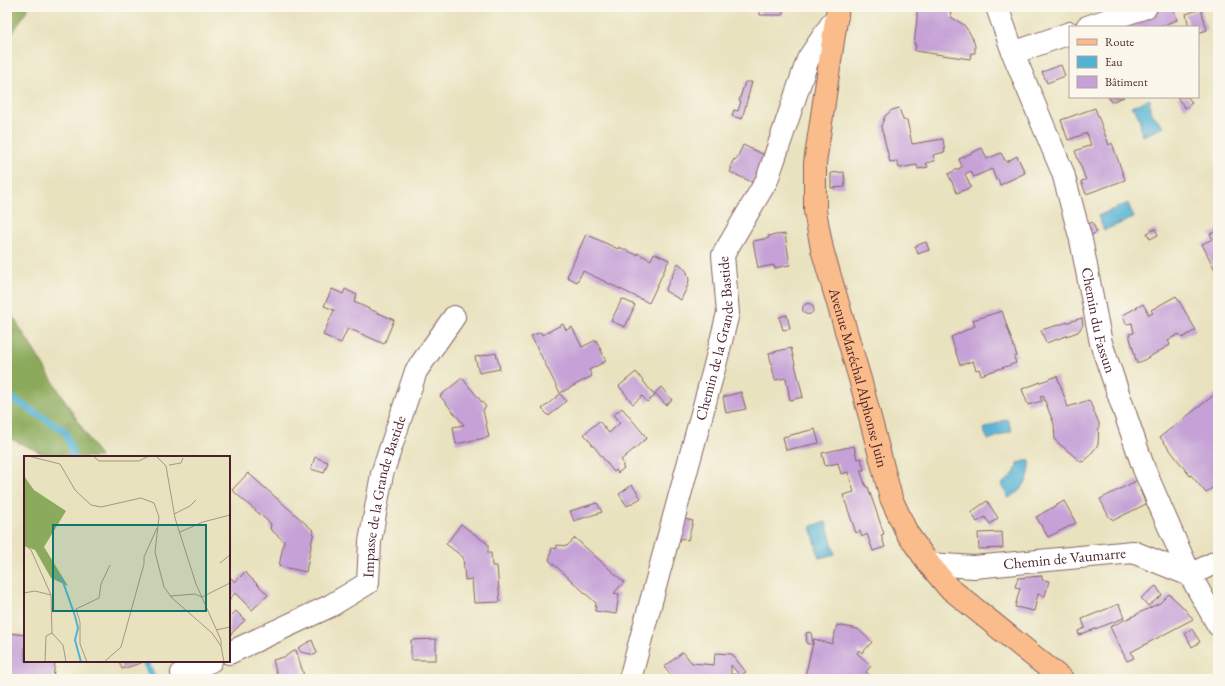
<svg xmlns="http://www.w3.org/2000/svg" width="1225" height="686" viewBox="0 0 1225 686" font-family="'EB Garamond',serif">
	<style>
		.forest { fill: #8caa5c; stroke: #6b6444 }
		.water { fill: #54b2d3; stroke: #4f687f }
		.lines { fill: none; stroke-linecap: round; stroke-linejoin: round }
		.stream { stroke: #54b2d3; stroke-width: 7 }
		.building { fill: #c5a1d7 }
		.minor-casing { stroke: #82635f; stroke-width: 24 }
		.major-casing { stroke: #82635f; stroke-width: 24 }
		.minor { stroke: #fff; stroke-width: 22 }
		.major { stroke: #fabc8b; stroke-width: 22 }
		.labels { text-anchor: middle; stroke-width: 3; stroke-linejoin: round; paint-order: stroke }
		.street-label { font-size: 15px; fill: #4a1f2b; stroke: #fbf7ec }
		.inset-river { fill: none; stroke: #54b2d3; stroke-width: 2 }
		.inset-road { fill: none; stroke: #a99484; stroke-width: 1 }
		.view { fill: #0f766e; fill-opacity: 0.15; stroke: #0f766e; stroke-width: 2 }
		.inset-edge { fill: none; stroke: #4a1f2b; stroke-width: 2 }
	</style>
	<rect width="100%" height="100%" fill="#fbf7ec"/>
	<filter id="ink" filterUnits="userSpaceOnUse"><feTurbulence type="fractalNoise" baseFrequency=".025" numOctaves="2"/><feDisplacementMap in="SourceGraphic" scale="8" xChannelSelector="R" yChannelSelector="G"/><feConvolveMatrix kernelMatrix="1 2 1 2 8 2 1 2 1" color-interpolation-filters="sRGB"/></filter>
	<filter id="wash" filterUnits="userSpaceOnUse"><feTurbulence type="fractalNoise" baseFrequency=".012" numOctaves="4" result="noise"/><feDisplacementMap in="SourceGraphic" scale="16" xChannelSelector="R" yChannelSelector="G"/><feGaussianBlur stdDeviation="0.9" result="paint"/><feColorMatrix in="noise" values="0 0 0 0 0 0 0 0 0 0 0 0 0 0 0 0 0 1.4 0 .05"/><feComposite in="paint" operator="in"/></filter>
	<g filter="url(#wash)">
		<rect width="100%" height="100%" fill="#e9e2bf"/>
		<path class="forest" d="M7,7h22l-22,35z
			M7,307l93,150h-50l-43,-20z"/>
		<path class="water" d="M1150,99v12l14,16 -22,9c-2,-11 -1,-22 -11,-29z
			M1128,203l6,15 -30,12 -6,-14z
			M1007,419l5,12 -24,9 -5,-11z
			M1030,460c1,17 -6,31 -22,38l-6,-14c8,-7 15,-10 15,-21z
			M826,522l9,32 -16,4 -8,-32z"/>
		<g class="lines">
			<path class="stream" d="M7,395l58,36 9,26
				M145,661l8,18"/>
		</g>
		<g id="blocks">
			<path class="building" d="M760,7h23v8h-23z
				M917,7h38l-4,1 -1,2 1,7 13,8 5,7 4,7 2,7v7h-4l-1,6 -55,-8 1,-6h-2l3,-27z
				M1163,7h10l4,13 -19,7h-52z
				M1201,9l6,21 -9,3v-6h-9l-3,-13z
				M1061,65l4,11 -18,7 -5,-11z
				M745,82h7l-10,37 -10,-3 2,-6 4,1 3,-10h-2z
				M1108,97h16l-13,5z
				M1177,97h11l4,6 -7,5z
				M899,108l4,12h4l5,24 31,-5 2,13 -12,3 2,6 -9,2 2,4 -10,2 -1,-4 -18,3 -2,-7 -7,1 -9,-36 4,-10 7,-6z
				M1095,108l14,37 3,-2 13,37 -39,14 -5,-13 5,-1 -11,-29 16,-6 -4,-12 -19,7 -7,-20z
				M743,145l24,11 -13,27 -24,-11 2,-4 -2,-1 4,-8 2,1z
				M982,148l5,11 14,-6 5,9 11,-6 8,17 -25,12 -2,-6 -2,1 -4,-11 -18,8 -3,-6 -6,3 6,13 -14,6 -9,-19 14,-7 -3,-8z
				M844,172l1,15 -14,1v-15z
				M1092,222l5,10 -7,4 -5,-10z
				M1155,229l3,6 -8,4 -3,-6z
				M1218,230v46l-16,-32 11,-5 -3,-5z
				M586,234l32,15 1,-2 18,8v-2l14,7 3,-7 15,7 -20,43 -66,-32 -6,11 -10,-5z
				M785,234l5,31 -16,3v-3l-16,3 -5,-27 16,-3 -1,-2z
				M926,242l3,8 -11,4 -3,-8z
				M678,263l4,3 5,6 2,8 -1,5 -7,15 -16,-9z
				M332,289l11,5 2,-5 12,6 -3,7 40,18 -10,24 -36,-16 -7,15 -18,-8 11,-25 -10,-4z
				M1176,296l20,34 -14,8 -3,-4 -11,6 2,5 -33,19 -8,-30 5,-1 -2,-10 -6,1 -3,-9 20,-11 6,11 4,-2 -2,-3z
				M622,299l13,6 -10,22 -14,-6z
				M802.5 309a5.5 5.5 0 1 1 11 0a5.5 5.5 0 1 1-11 0Z
				M1002,311l15,45 -3,1 2,6 -35,12 -2,-6 -3,1 -3,-9 -13,4 -9,-28 24,-11 -2,-6z
				M787,315l3,14 -7,1 -4,-13z
				M1082,318l1,7 -5,7 -32,11 -5,-13z
				M563,324l3,6 6,-3 10,20 14,-7 10,21 -17,9 3,6 -32,17 -29,-57 10,-4 1,3z
				M791,348l12,49 -13,3 -4,-22 -11,2 -6,-27z
				M496,353l4,16 -21,4 -4,-16z
				M636,372l19,24 -8,6 -5,-6 -9,8 -14,-18z
				M1057,376l11,31 21,-7 10,23 -1,22 -13,16 -4,1 -26,-22 -1,-16 -11,-28 -3,1 2,4 -14,4 -6,-16z
				M462,378l24,29 -3,3 6,27 -33,7 -3,-17 11,-2 -24,-29z
				M661,387l11,13 -6,5 -11,-12z
				M741,392l5,17 -20,4 -3,-16z
				M1218,392v91l-12,10 -15,-18 -1,1 -30,-39z
				M560,394l6,7 -17,15 -7,-7z
				M622,408l25,30 -26,22 3,4 -2,2 2,2 -6,5 -2,-3 -2,2 -30,-38 15,-13 10,12 11,-10 -7,-8z
				M815,429l4,14 -33,7 -3,-13z
				M854,446l3,13 4,-1 3,12h-4l6,17h2l16,47 -3,1 4,12 -12,4 -6,-17 -5,3 -2,-6 -4,2 -13,-38 11,-3 -6,-20 -7,2 -3,-11 -13,3 -3,-13z
				M315,457l13,5 -4,11 -13,-4z
				M248,473l66,58 -8,41 -27,-6 5,-25 -14,-12 1,-5 -39,-34z
				M1138,480l4,8 -2,2 6,14 -32,16 -5,-3 -9,-18z
				M632,485l9,13 -14,8 -8,-12z
				M987,501l11,17 -8,6 -5,-7 -8,5 -6,-10z
				M1064,501l12,22 -28,14 -12,-20z
				M597,503l5,9 -28,9 -4,-10z
				M681,518l12,3 -5,19 -12,-3z
				M461,524l27,20v9h3l1,13h5l3,36 -26,1 -2,-24 -7,1 -2,-23 -17,-13z
				M1002,532l1,16 -24,1 -1,-16z
				M575,538l49,44 -10,11 5,1 -3,20 -21,-3 1,-8 -47,-43 3,-12 4,1 1,-4 10,1z
				M245,572l23,23 -16,15 -17,-17 -6,7v-24l6,6z
				M1042,576v4l7,1 -4,15 -7,-2 -4,17 -19,-4 5,-19 -5,-1 3,-9z
				M1156,586l6,9 -14,11 -7,-8z
				M1169,594l14,13 10,12 -62,33 3,6 -7,3 -17,-34 50,-24z
				M1119,604l5,14 -45,17 -1,-4 7,-3 -3,-9z
				M236,611l9,9 -16,16v-18z
				M837,625l21,4 14,13 -10,11 -3,-3 -2,3 14,13 -5,6 8,7h-60l-9,-3 9,-37 18,5z
				M1192,629l8,13 -8,5 -7,-14z
				M811,632l2,12h-6l-1,-11z
				M10,633l15,2v26h30l-2,18h-46v-20z
				M436,639v21h-25v-20z
				M312,640l5,13 -2,2 -14,-3 -3,-4z
				M296,650l9,29h-35l-1,-1 8,-3 -4,-15 11,-3z
				M683,652l9,11 22,2 1,-12 17,1 14,18 -6,4 -9,-11v10l4,-1 4,5h-64l-11,-12z
				M119,661h21l1,2 -19,6z"/>
		</g>
	</g>
	<g filter="url(#ink)">
		<use href="#blocks" fill-opacity="0" stroke="#82635f" stroke-width="1"/>
		<g class="lines">
			<g class="minor-casing">
				<g id="minor">
					<path id="s1" d="M997,7l18,51 48,115 18,67 20,103 43,126 46,106 28,50"/>
					<path d="M1087,27l59,-20"/>
					<path d="M1013,53l57,-20"/>
					<path id="s2" d="M929,564l45,3 159,-15 57,23 28,-14"/>
					<path id="s3" d="M229,653l101,-47 38,-23 2,-41 12,-68 34,-103 38,-54"/>
					<path d="M184,679l-2,-6 29,-12"/>
					<path id="s4" d="M630,679l84,-310 14,-56 -5,-58 44,-75 41,-121 29,-43"/>
				</g>
			</g>
			<g class="major-casing">
				<g id="major">
					<path id="s5" d="M838,7l-23,156v48l7,38 38,130 31,119 16,35 22,31 19,23 114,92"/>
				</g>
			</g>
			<use href="#minor" class="minor"/>
			<use href="#major" class="major"/>
		</g>
	</g>
	<g class="labels">
		<g class="street-label">
			<text dy="5" stroke="none"><textPath href="#s1" startOffset="330">Chemin du Fassun</textPath></text>
			<text dy="5" stroke="none"><textPath href="#s4" startOffset="352">Chemin de la Grande Bastide</textPath></text>
			<text dy="5" stroke="none"><textPath href="#s5" startOffset="378">Avenue Maréchal Alphonse Juin</textPath></text>
			<text dy="5" stroke="none"><textPath href="#s3" startOffset="244">Impasse de la Grande Bastide</textPath></text>
			<text dy="5" stroke="none"><textPath href="#s2" startOffset="136">Chemin de Vaumarre</textPath></text>
		</g>
	</g>
	<g transform="translate(24 456)">
		<rect width="206" height="206" fill="#e9e2bf"/>
		<path d="M0,20l10,14 32,21 -22,36 24,39 -17,-8 -16,-28 -11,-4z" fill="#8caa5c"/>
		<path class="inset-river" d="M29,118l9,5 13,37 3,12 -3,12 6,22"/>
		<path class="inset-road" d="M4,0l32,8 15,26 16,15 10,2 40,-9 13,5 5,14 -4,35 9,35 8,11 40,35 9,13 3,16M69,0l6,5h40l10,-5M132,0l10,10 9,52 21,66 25,56v6M145,9l12,-2 2,-5M150,58l16,-8 6,-6M156,76l23,-10 27,-7M0,88l7,6 20,45M196,107l10,-8M0,137l11,-2 16,4 1,38 11,12 3,17M146,140l25,-2 7,3 28,-14M192,174l14,-3M21,206l1,-26 6,-3M63,206l-7,-18v-22l-4,-13 23,-11 2,-14 9,-19M80,206l17,-15 23,-83v-7l13,-29"/>
		<path class="view" d="M29,69h153v86h-153z"/>
		<rect width="206" height="206" class="inset-edge"/>
	</g>
	<rect width="1225" height="686" fill="none" stroke="#fbf7ec" stroke-width="24"/>
	<rect x="1069" y="26" width="130" height="72" fill="#fbf7ec" stroke="#b4a19f"/>
	<rect x="1077" y="39" width="20" height="6" fill="#fabc8b" stroke="#b4a19f"/>
	<text x="1105" y="46" font-size="12" fill="#4a1f2b">Route</text>
	<rect x="1077" y="56" width="20" height="12" fill="#54b2d3" stroke="#b4a19f"/>
	<text x="1105" y="66" font-size="12" fill="#4a1f2b">Eau</text>
	<rect x="1077" y="76" width="20" height="12" fill="#c5a1d7" stroke="#b4a19f"/>
	<text x="1105" y="86" font-size="12" fill="#4a1f2b">Bâtiment</text>
</svg>
